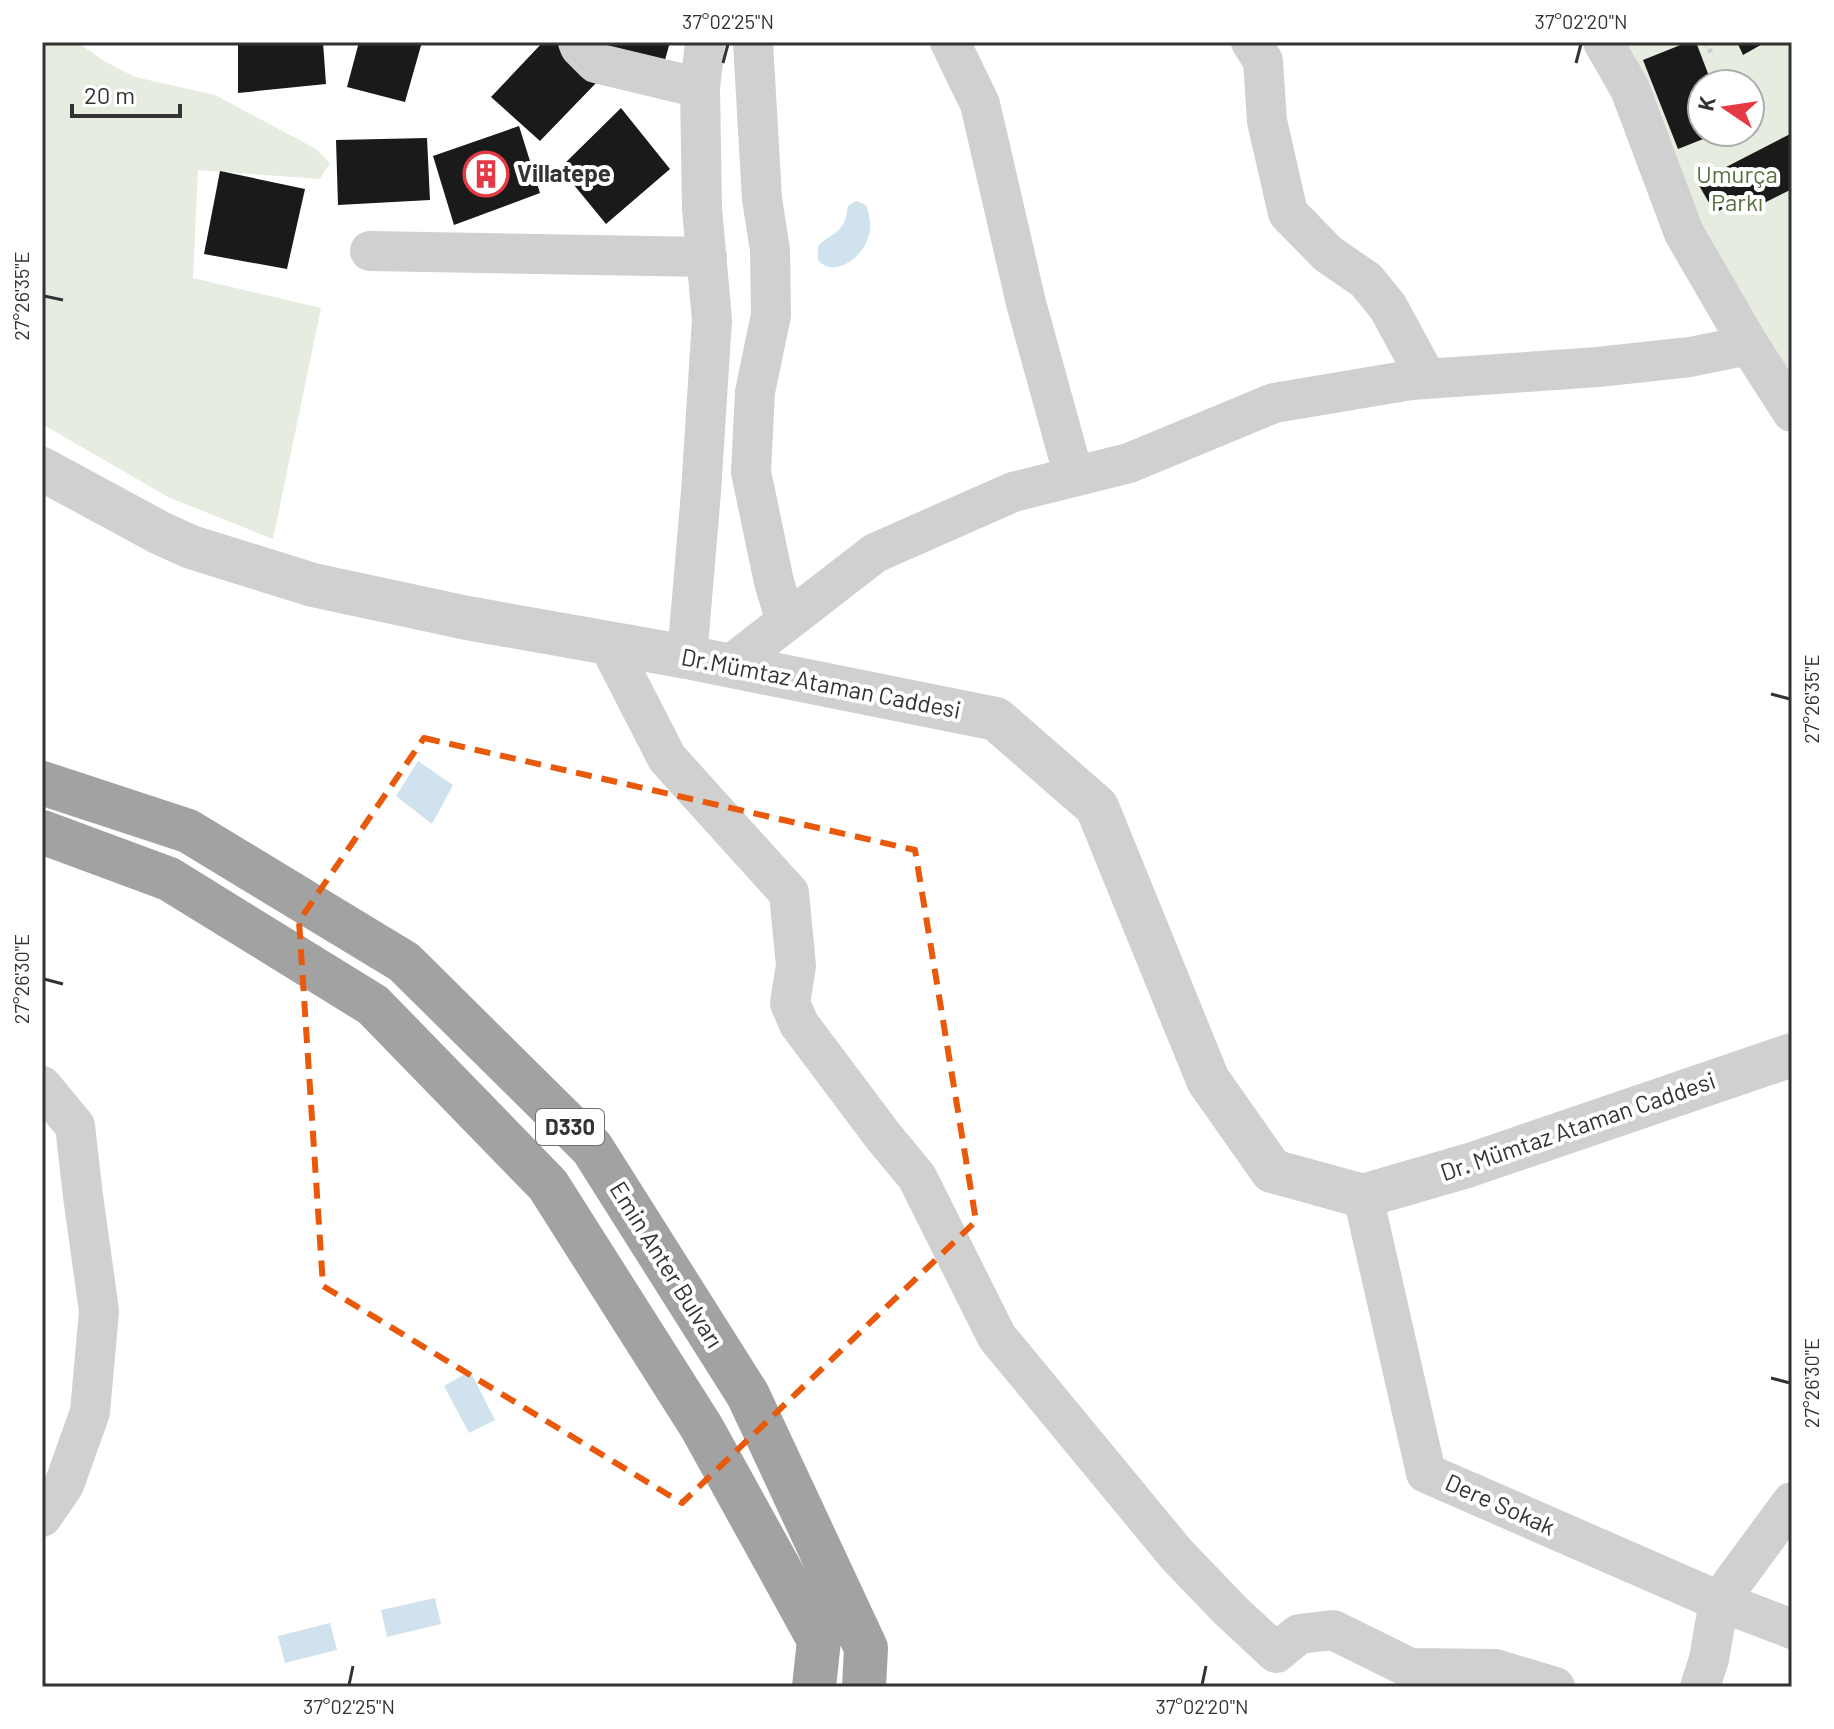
<svg xmlns="http://www.w3.org/2000/svg" width="1834" height="1729" viewBox="0 0 1834 1729" font-family="Barlow,sans-serif">
	<style>
		.green { fill: #e6ecdf; fill-rule: evenodd }
		.water { fill: #cfe2ee }
		.building { fill: #1a1a1a }
		.lines { fill: none; stroke-linecap: round; stroke-linejoin: round }
		.path { stroke: #cdcdcd; stroke-width: 5; stroke-dasharray: 4 4; stroke-linecap: butt }
		.minor { stroke: #d0d0d0; stroke-width: 40 }
		.tertiary { stroke: #d0d0d0; stroke-width: 44 }
		.trunk { stroke: #a2a2a2; stroke-width: 44 }
		.marked { fill: none; stroke: #e8590c; stroke-width: 6; stroke-dasharray: 16 10; stroke-linejoin: round }
		.ticks { fill: none; stroke: #333; stroke-width: 3 }
		.labels { text-anchor: middle; stroke-width: 8; stroke-linejoin: round; paint-order: stroke }
		.shield { fill: #fff; stroke: #707070; stroke-width: 2 }
		.shield-label { font-size: 22px; font-weight: bold; fill: #333 }
		.poi-label { font-size: 24px; font-weight: bold; fill: #333; stroke: #fff; text-anchor: start }
		.park-label { font-size: 24px; fill: #56703f; stroke: #fff }
		.street-label { font-size: 24px; fill: #333; stroke: #fff }
		.neatline { fill: none; stroke: #333; stroke-width: 3 }
		.ticks-label { font-size: 20px; text-anchor: middle; fill: #333 }
	</style>
	<rect width="100%" height="100%" fill="#fff"/>
	<path class="green" d="M42,42h35l27,19 31,16 80,18 101,54 14,14 -10,16 -122,-9 -5,108 128,30 -48,231 -105,-42 -126,-73z
		M1615,42h177v344l-95,-152zM1702,84h48v48h-48z"/>
	<path class="water" d="M856,201l10,4c4,10 6,22 2,33 -5,19 -34,41 -50,22v-14c18,-17 26,-11 30,-40z
		M418,761l35,24 -21,39 -36,-28z
		M470,1371l25,49 -26,13 -25,-47z
		M435,1598l6,26 -54,13 -6,-27z
		M330,1623l7,27 -52,13 -7,-27z"/>
	<path class="building" d="M238,42h85l3,42 -88,9z
		M359,42h63l-17,60 -58,-15z
		M543,42h13l41,40 -57,59 -49,-44z
		M600,42h70l-5,18 -66,-14z
		M1688,42h8l16,42h-10v48h19l-43,17 -35,-89z
		M1737,42h29l-23,13z
		M621,108l49,61 -64,55 -46,-56z
		M519,126l21,67 -86,32 -21,-69z
		M1792,133v56l-42,21 -7,-12 -28,15 -18,-31z
		M427,138l3,62 -92,5 -2,-65z
		M220,171l85,18 -18,80 -83,-15z"/>
	<g class="lines">
		<path class="path" d="M1705,42l7,12"/>
		<path class="minor" d="M578,42l2,5 16,16 104,25
			M753,42l9,157 8,51 1,65 -16,77 -4,80 23,110 12,40
			M950,42l30,62 46,199 48,174
			M1251,42l12,19 4,60 21,92 40,41 38,26 22,27 39,72
			M1603,42l27,47 54,144 65,112 43,67
			M370,251l337,6
			M608,643l59,115 122,135 7,73 -6,37 9,21 84,112 34,41 80,160 180,218 54,56 45,42 23,-19 34,-4 77,38 85,1 60,18
			M687,657l14,-165 11,-172 -10,-111 -2,-121 5,-46
			M729,666l146,-113 138,-61 116,-29 145,-60 137,-23 187,-13 92,-10 59,-12
			M42,1086l33,40 8,70 16,115 -9,101 -26,73 -22,32
			M1363,1196l63,277 293,128 73,28
			M1700,1687l9,-28 10,-58 73,-99"/>
		<path class="tertiary" d="M42,469l118,64 31,14 122,38 154,33 220,39 309,62 101,88 111,273 64,91 91,25 107,-31 322,-110"/>
		<path class="trunk" d="M42,783l146,48 216,131 188,186 156,247 118,253 -2,39
			M42,832l127,47 204,126 175,180 154,243 117,212 -5,47"/>
	</g>
	<path class="marked" d="M424,738l491,112 61,371 -294,282 -359,-217 -24,-365z"/>
	<path class="ticks" d="M723,63l5,-19M1576,63l5,-19M44,296l19,4M1771,694l19,5M44,979l19,5M1771,1378l19,5M349,1685l4,-19M1202,1685l4,-19"/>
	<defs>
		<g id="building-ring" transform="scale(2.3)"><circle r="9.5" fill="#fff" stroke="#e63946" stroke-width="1.5"/><path d="M-4-6H4V6H1V3H-1V6H-4ZM-2.5-4.3h1.7v1.8h-1.7ZM.8-4.3h1.7v1.8H.8ZM-2.5-1h1.7V.8h-1.7ZM.8-1h1.7V.8H.8Z" fill="#e63946"/></g>
	</defs>
	<g fill-rule="evenodd">
		<use href="#building-ring" x="486" y="174"/>
	</g>
	<g class="labels">
		<rect class="shield" x="536" y="1109" width="68" height="36" rx="6"/>
		<g class="shield-label">
			<text x="570" y="1135">D330</text>
		</g>
		<g class="poi-label">
			<text x="517" y="182">Villatepe</text>
		</g>
		<g class="park-label">
			<text x="1737" y="183">Umurça<tspan x="1737" dy="28">Parkı</tspan></text>
		</g>
		<g class="street-label">
			<text transform="translate(821 684) rotate(11)" y="8">Dr.Mümtaz Ataman Caddesi</text>
			<text transform="translate(1578 1127) rotate(-19)" y="8">Dr. Mümtaz Ataman Caddesi</text>
			<text transform="translate(666 1265) rotate(58)" y="8">Emin Anter Bulvarı</text>
			<text transform="translate(1500 1505) rotate(24)" y="8">Dere Sokak</text>
		</g>
	</g>
	<rect width="1834" height="1729" fill="none" stroke="#ffffff" stroke-width="88"/>
	<g transform="translate(1726 108) rotate(283)"><circle r="38" fill="#ffffff" stroke="#adadad" stroke-width="2"/>
	<path d="M0-6L14 30L0 20L-14 30Z" fill="#e63946"/>
	<text y="-12" font-size="22" font-weight="bold" text-anchor="middle" fill="#333333">K</text>
	</g>
	<path d="M72 104v12h108v-12" fill="none" stroke="#333333" stroke-width="4"/>
	<text x="84" y="104" font-size="24" fill="#333333" stroke="#ffffff" stroke-width="6" paint-order="stroke">20 m</text>
	<rect x="44" y="44" width="1746" height="1641" class="neatline"/>
	<g class="ticks-label">
		<text x="728" y="29">37°02'25"N</text>
		<text x="1581" y="29">37°02'20"N</text>
		<text transform="translate(22 296) rotate(-90)" y="7">27°26'35"E</text>
		<text transform="translate(1812 699) rotate(-90)" y="7">27°26'35"E</text>
		<text transform="translate(22 979) rotate(-90)" y="7">27°26'30"E</text>
		<text transform="translate(1812 1383) rotate(-90)" y="7">27°26'30"E</text>
		<text x="349" y="1714">37°02'25"N</text>
		<text x="1202" y="1714">37°02'20"N</text>
	</g>
</svg>
